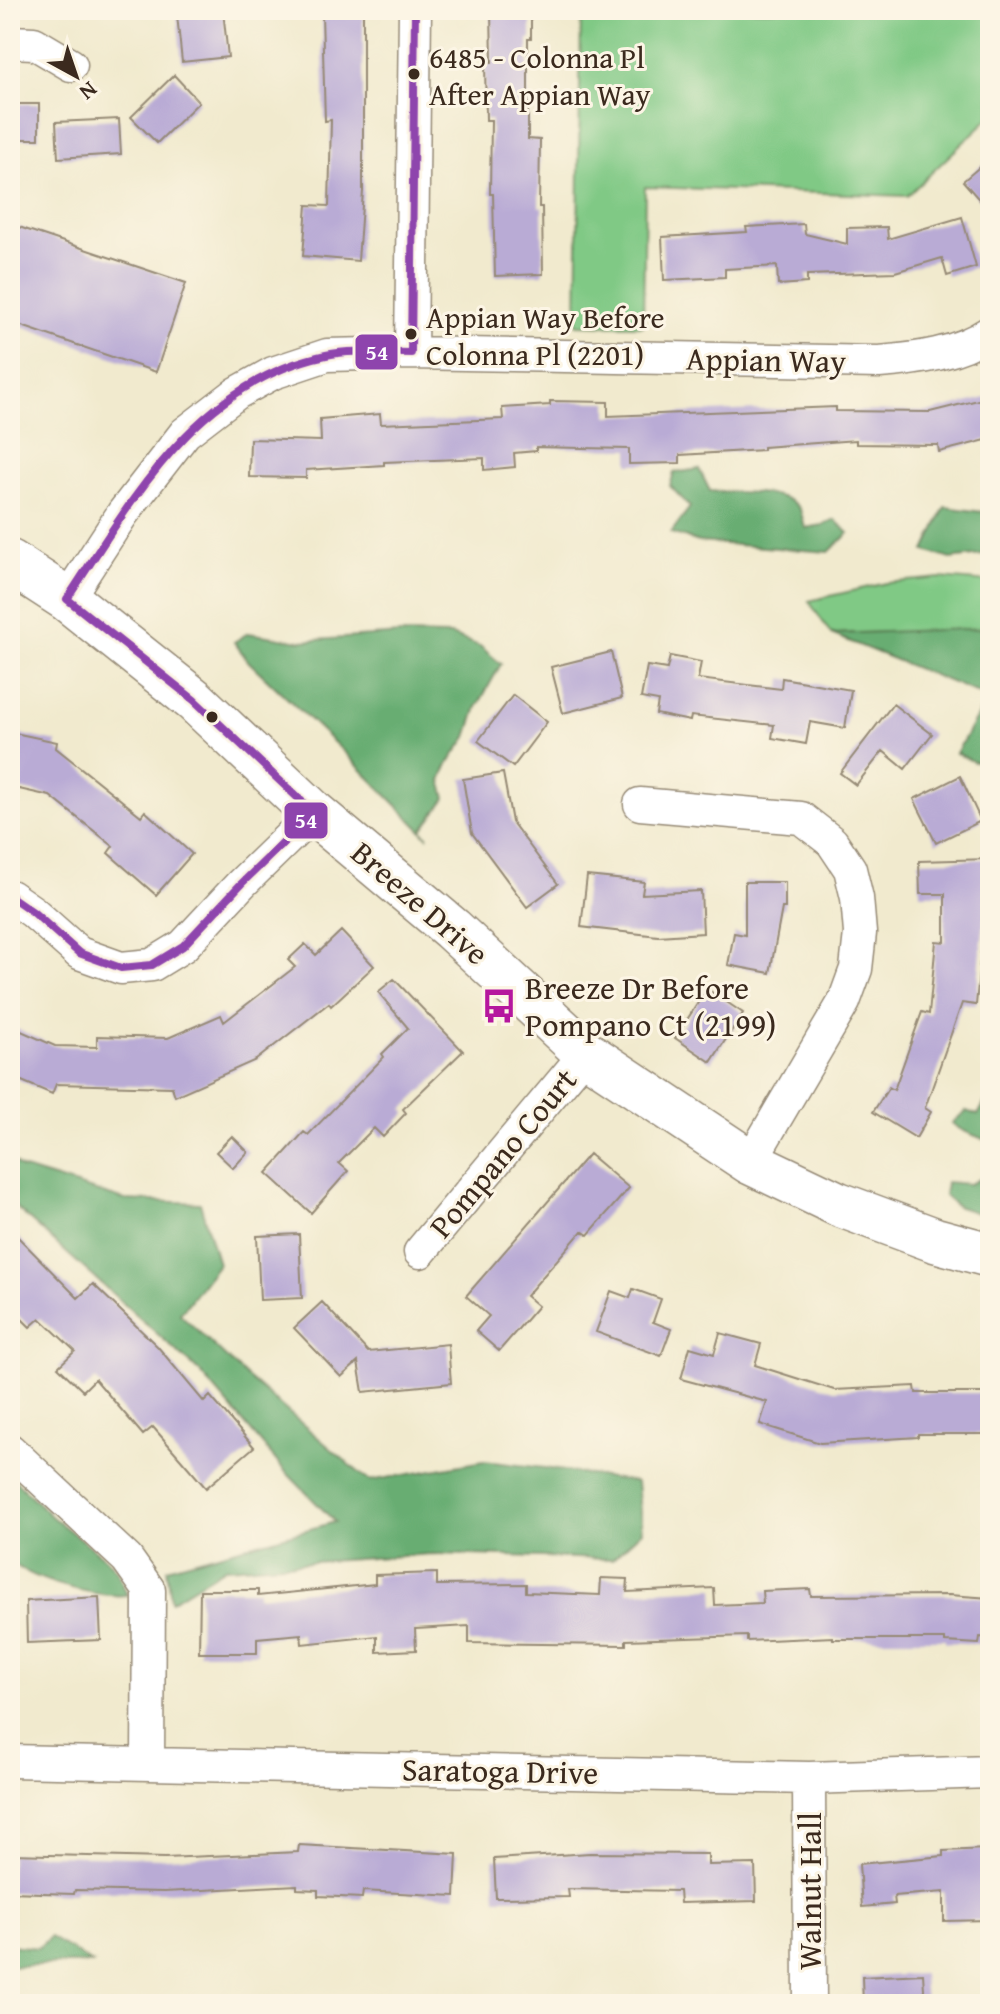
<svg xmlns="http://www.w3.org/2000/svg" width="1000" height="2014" viewBox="0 0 1000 2014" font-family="'Gentium Book Plus',serif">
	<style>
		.green { fill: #80c985; stroke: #5e7a52; stroke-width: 2 }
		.forest { fill: #68ad72; stroke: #526c48; stroke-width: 2 }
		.building { fill: #b9abd5 }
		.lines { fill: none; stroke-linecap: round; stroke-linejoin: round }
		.street-casing { stroke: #968a76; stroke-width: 35 }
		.secondary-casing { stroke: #968a76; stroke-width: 47 }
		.street { stroke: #fff; stroke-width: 32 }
		.secondary { stroke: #fff; stroke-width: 44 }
		.bus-1-casing { stroke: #fcf5e5; stroke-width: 14 }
		.bus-1 { stroke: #8e44ad; stroke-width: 8 }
		.bus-dot { fill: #3b2a1e; stroke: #fcf5e5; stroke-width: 3 }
		.labels { text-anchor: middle; stroke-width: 6; stroke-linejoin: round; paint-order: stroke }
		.bus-label { font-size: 30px; fill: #3b2a1e; stroke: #fcf5e5; text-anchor: start }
		.street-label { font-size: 32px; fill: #3b2a1e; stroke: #fcf5e5 }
		.poi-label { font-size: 32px; fill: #3b2a1e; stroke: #fcf5e5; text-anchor: start }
		.line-badge { stroke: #fcf5e5; stroke-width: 3 }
		.badge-label { font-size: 22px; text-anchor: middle; font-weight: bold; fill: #fff }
	</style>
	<rect width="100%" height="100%" fill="#fcf5e5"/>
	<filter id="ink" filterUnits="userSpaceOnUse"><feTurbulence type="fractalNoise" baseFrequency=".0125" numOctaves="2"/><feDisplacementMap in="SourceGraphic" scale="16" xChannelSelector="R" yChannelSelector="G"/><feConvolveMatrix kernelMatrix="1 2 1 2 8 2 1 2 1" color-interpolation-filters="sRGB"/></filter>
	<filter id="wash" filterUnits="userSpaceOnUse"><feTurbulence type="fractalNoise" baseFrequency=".006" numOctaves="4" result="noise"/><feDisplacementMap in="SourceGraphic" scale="32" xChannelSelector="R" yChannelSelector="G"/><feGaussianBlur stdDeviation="1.8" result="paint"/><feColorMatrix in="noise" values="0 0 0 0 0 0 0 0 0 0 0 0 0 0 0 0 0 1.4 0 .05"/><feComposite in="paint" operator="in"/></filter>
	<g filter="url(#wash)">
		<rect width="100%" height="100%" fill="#f1eace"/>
		<path class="green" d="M581,10h409v107l-83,79 -262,-9 -2,139 -66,-1z
			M940,578l50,4v47l-159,5 -22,-33 77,-18z"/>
		<path class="forest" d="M699,469l11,22c23,2 77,-3 90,19 2,4 3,12 5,18l18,-3 12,-5 14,13 -20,19 -130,-10 -28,-9 19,-26 -20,-21 4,-13z
			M945,507l45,6v41l-40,5 -25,-8z
			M990,628v136l-4,-3 -12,1 -18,-9 32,-56 -157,-63z
			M248,633l53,8 99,-7 51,1 29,11 21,18 -24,43 -10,30 -19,27 -7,16 5,18 -24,32 6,7 -85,-86 -94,-89 -15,-20z
			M990,1029v114c-13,-9 -27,-9 -38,-20l14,-12 12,4 11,-20 -4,-58z
			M10,1159l11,9 104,32 75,3 18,61 -38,50 67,63 122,104 115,-20 61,7 92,14 5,49 -30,28 -180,-5 -207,14 -54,33 -4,-33 168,-46 -50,-51 -85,-99 -190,-170z
			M990,1173v44l-34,-11 -12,-11 2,-13 24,2z
			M10,1475l42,42 53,41 12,13 10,24c-30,3 -94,-14 -117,-34z
			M50,1937l42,26 -82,3v-21l28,3z"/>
		<g id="blocks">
			<path class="building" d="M223,10l5,47 -46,5 -5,-47z
				M328,10h35v181l-5,70 -55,-5 4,-51 22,1 2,-86 -6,1 -3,-107h6z
				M491,10h40v29h-3v100l12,1 -1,67h3l1,67 -48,2 -2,-82h-3l1,-74h-5l-1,-58h7z
				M174,75l25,27 -42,41 -26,-26z
				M10,104h29v35h-29z
				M119,119l2,35 -63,4 -2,-36z
				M990,158v54l-27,-31z
				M962,217l14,50 -29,9 -5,-18 -47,14 -88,3v8l-29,2 -1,-19 -52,3v8l-61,3 -2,-43 85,-5 -1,-5 58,-3 1,10 42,10v-16l40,-1 1,12z
				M10,224l176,59 -30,89 -146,-50z
				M990,397v42l-51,13 -1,-7 -82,-1v-4l-93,7v3l-83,5v8l-51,1v-15l-93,-2v4l-22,2 1,14 -31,3v-12l-100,4v3l-78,5v8l-57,-1 1,-38 71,2 -1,-22 60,-5 1,10 122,-5 -1,-11 48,-3v-4l58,1v14l228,-9v4l94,1z
				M611,652l11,46 -59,15 -12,-46z
				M670,656l31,6 -3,17 83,10 1,-11 69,12 -6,38 -35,-6 -4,22 -34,-6 2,-13 -83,-9 -1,5 -34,-7 2,-13 -17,-3 6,-32 20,3z
				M513,695l34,27 -34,45 -35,-26z
				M893,704l39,30 -27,35 -22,-18 -27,34 -16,-12z
				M10,732l47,10 -1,6 85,68 4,-5 47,43 -36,41 -48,-42 5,-7 -63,-50 -40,-9z
				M503,773l9,49 46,62 -31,23 -55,-74 -9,-54z
				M960,776l21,45 -45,22 -22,-44z
				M990,859v59h-6l-8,87 -14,-2 -37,105 6,4 -15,26 -43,-26 16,-25 5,3 28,-78 7,2 7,-73 9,1v-48h-25l-1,-33z
				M587,876l57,6 -2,12 59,-3 2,42 -45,3 -77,-9z
				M745,882h40v26h-3l-12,65 -42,-8 6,-32 11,2z
				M341,931l33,35 -43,40 -2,-3 -73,57 -81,36 -3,-9 -116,-3 -4,10 -42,-18v-50l45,20 42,1v-11l71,2 53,-23 3,7 71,-55 -7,-7 17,-16 11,11z
				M394,979l69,72 -60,58 3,4 -23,24 -9,-9 -35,35 9,8 -37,42 -44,-40 37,-41 4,3 76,-78 -2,-3 26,-26 -30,-36z
				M707,989l36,24 -32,49 -36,-24z
				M232,1136l16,16 -15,16 -17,-16z
				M589,1154l40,34 -41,47 -6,-4 -56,65 12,10 -39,45 -23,-20 13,-15 -23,-20z
				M10,1229l68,69 15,-14 65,63 46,55 6,-6 44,51 -48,41 -53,-61 -10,8 -48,-56 -12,12 -25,-24 17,-16 -35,-33 -10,9 -20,-20z
				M299,1234l3,64 -42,2 -3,-64z
				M633,1289l28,10 -8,23 18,7 -10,27 -65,-24 15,-41 19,7z
				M322,1302l46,50 80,-8 3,39 -88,9 -5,-30 -17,15 -47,-49z
				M720,1333l41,11 -6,21 79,25 81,-4 1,7h74v41h-72v3l-98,6 -60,-19 7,-22 -86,-23 9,-32 24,7z
				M437,1573v12l89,-1v8l74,3 1,-17 27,1 -1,13 87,-4 1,17 48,-2 -1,-12 48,-2 1,7 138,-1 41,3v40l-10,-1 -1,7 -34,-2v-3h-112v-2l-86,4v-5l-121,4v5l-157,-2v-17l-54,3 1,21 -39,2v-16l-75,8 -1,-10 -44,4v15h-58l1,-63h58v6l117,-12v-9z
				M99,1597l2,43 -74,3 -1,-42z
				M299,1845l158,9 -2,42 -92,-5 -1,7 -44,-2v-6l-21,-1v-4l-133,7 -89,-2 -1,4 -64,-2 1,-38 154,4 133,-6z
				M987,1849l1,15h2v56l-46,1v-29l-50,4 1,8 -33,3 -3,-43 84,-8v-5z
				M590,1853l118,1v11l47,-1 1,37 -76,2 -1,-12 -111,-2 1,8 -73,1 -2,-39z
				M923,1974l2,30h-62l-1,-27z"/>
		</g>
	</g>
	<g filter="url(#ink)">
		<use href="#blocks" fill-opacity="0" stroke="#968a76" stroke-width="2"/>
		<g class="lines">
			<g class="street-casing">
				<path id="street" d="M10,42l24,1 37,22
					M411,353l4,-343
					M67,599l56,-86 62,-80 52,-40 36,-20 54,-18 84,-2 468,9c39,-3 78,-8 111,-30
					M640,804l161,14 31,24 18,27 7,29 3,35 -4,36 -12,33 -94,160
					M10,896l23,16 46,41 42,15 31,-3 31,-19 58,-62 73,-71
					M420,1252l166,-199
					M10,1450l117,109 22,31 -1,172
					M10,1761l799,17 181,-6
					M809,1778l1,226"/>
			</g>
			<g class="secondary-casing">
				<path id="secondary" d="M10,562l57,37 127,101 120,113 138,116 134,124 164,109 88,42 97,36 55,15"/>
			</g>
			<use href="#street" class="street"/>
			<use href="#secondary" class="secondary"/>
			<g class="bus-1-casing">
				<path id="bus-1" d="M10,896l23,16 46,41 42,15 31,-3 31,-19 58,-62 73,-71 -120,-113 -127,-101c67,-101 129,-216 259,-244 27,-6 57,-2 85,-2l4,-343"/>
			</g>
			<use href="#bus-1" class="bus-1"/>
		</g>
	</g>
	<defs>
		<g id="bus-bare" transform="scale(2.76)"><path d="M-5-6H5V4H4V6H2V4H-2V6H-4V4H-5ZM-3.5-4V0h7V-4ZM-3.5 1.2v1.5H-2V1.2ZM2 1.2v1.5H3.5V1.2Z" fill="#b5179e" stroke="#fcf5e5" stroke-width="2.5" paint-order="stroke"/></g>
	</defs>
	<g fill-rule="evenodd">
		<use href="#bus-bare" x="499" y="1006"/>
	</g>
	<g class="bus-dot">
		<circle cx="414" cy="74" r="7"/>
		<circle cx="411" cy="334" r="7"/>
		<circle cx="212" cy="717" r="7"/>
	</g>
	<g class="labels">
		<g class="bus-label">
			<text x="429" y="68">6485 - Colonna Pl<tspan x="429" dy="37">After Appian Way</tspan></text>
			<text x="426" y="328">Appian Way Before<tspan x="426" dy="37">Colonna Pl (2201)</tspan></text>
		</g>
		<g class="street-label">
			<text transform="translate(766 360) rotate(1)" y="11">Appian Way</text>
			<text transform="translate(420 903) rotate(41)" y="11">Breeze Drive</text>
			<text transform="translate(503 1153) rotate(-50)" y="11">Pompano Court</text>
			<text transform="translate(500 1771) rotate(1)" y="11">Saratoga Drive</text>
			<text transform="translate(810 1891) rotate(-90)" y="11">Walnut Hall</text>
		</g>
		<g class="poi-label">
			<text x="525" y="999">Breeze Dr Before<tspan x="525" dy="37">Pompano Ct (2199)</tspan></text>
		</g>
	</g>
	<g class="line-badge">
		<rect x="354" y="333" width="45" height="38" rx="8" fill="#8e44ad"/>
		<rect x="283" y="801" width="46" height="39" rx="8" fill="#8e44ad"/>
	</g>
	<g class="badge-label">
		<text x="377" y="360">54</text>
		<text x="306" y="828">54</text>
	</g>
	<rect width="1000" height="2014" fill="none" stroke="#fcf5e5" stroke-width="40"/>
	<g transform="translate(76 76) rotate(140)" stroke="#fcf5e5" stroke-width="6" paint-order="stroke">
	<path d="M0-6L14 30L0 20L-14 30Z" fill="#3b2a1e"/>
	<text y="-12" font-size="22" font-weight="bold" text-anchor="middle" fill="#3b2a1e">N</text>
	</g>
</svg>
